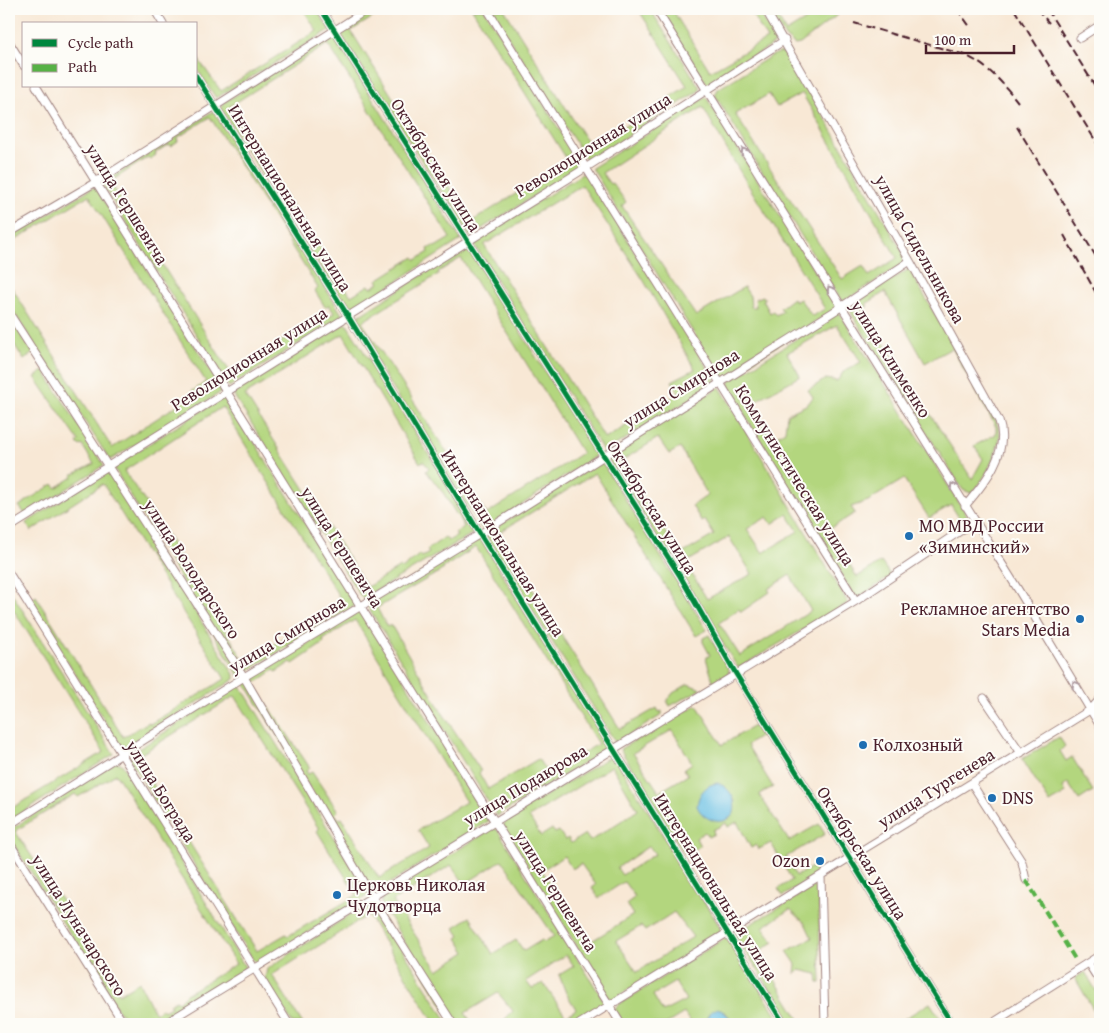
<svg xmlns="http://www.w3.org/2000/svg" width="1109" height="1033" viewBox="0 0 1109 1033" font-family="'Gentium Book Plus',serif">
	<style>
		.green { fill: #b3d67e; stroke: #7e7a54; fill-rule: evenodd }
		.water { fill: #67bfe4; stroke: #586f88 }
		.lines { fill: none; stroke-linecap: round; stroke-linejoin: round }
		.minor-casing { stroke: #a18480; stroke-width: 9 }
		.minor { stroke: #fff; stroke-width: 7 }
		.rail { stroke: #4a1f2b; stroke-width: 2; stroke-dasharray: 8 4; stroke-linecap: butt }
		.quiet { stroke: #57b146; stroke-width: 4; stroke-dasharray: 8 4; stroke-linecap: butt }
		.cycleway-casing { stroke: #fdfcf7; stroke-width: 8 }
		.cycleway { stroke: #00873e; stroke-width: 5 }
		.oneway { stroke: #ae9aa0 }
		.poi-dot { fill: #1f6fb2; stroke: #fdfcf7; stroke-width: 2 }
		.labels { text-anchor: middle; stroke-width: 4; stroke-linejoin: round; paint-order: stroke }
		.street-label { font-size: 18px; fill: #4a1f2b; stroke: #fdfcf7 }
		.poi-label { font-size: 18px; fill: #4a1f2b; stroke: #fdfcf7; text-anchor: start }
	</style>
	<rect width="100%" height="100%" fill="#fdfcf7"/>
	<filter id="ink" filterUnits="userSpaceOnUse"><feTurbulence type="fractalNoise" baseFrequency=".02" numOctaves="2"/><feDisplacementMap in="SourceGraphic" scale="10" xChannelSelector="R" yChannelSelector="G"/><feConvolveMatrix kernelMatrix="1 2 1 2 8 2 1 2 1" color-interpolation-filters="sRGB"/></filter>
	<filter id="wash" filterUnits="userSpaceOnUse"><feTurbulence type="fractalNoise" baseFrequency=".0096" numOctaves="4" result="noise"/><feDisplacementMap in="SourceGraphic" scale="20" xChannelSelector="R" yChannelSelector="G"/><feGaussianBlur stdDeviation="1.12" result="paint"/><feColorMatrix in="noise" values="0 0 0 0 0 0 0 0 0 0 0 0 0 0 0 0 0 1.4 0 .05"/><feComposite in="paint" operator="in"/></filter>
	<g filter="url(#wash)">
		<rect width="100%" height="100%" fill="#f8e8d5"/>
		<path class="green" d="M303,9h13l14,21 -114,68 -20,-30v-12l25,35 96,-60z
			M373,9h13l-35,22 120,191 97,-61 -96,-152h12l98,157 -112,70 -131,-205z
			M490,9h14l87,139 96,-62 -49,-77h12l49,77 1,4 -112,72z
			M658,9h14l38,62 57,-32 -18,-30h8l20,33 -69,43z
			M767,9h6l13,23 38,-23h21l-45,35 -5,1 -9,-7z
			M333,35l128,205 -112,72 -128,-203 2,-6zM328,44l122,194 -15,9 -2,-1 -5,3 1,3 -13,8 -2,-3 -37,23 2,3 -8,5 -2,-3 -18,11 -18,-28 -3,2 -10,-16 3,-2 -14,-22 -4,1 -4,-6 3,-3 -23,-32 -9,-18 -3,2 -20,-32 2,-2 -4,-7 -3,1 -14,-28z
			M781,52l8,4 119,205 -64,40 -4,-2 -125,-204 3,-6 53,-33zM802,93l95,165 -28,18 -6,-10 -21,13 -107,-165 34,-20 8,13z
			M706,97l131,211 -112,71 -5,-3 -128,-208zM703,107c37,69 81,134 122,202l-13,7 -12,-17 -5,3 -2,-4 -13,10 3,3 -7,4 -3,-4 -3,2 -7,-13 2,-1 -2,-3 -8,3 1,8h-5l-1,-11 -6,-9 -48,29 -74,-110 4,-4 -14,-19 -2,1 -8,-11z
			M213,111l130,205 -114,71 -127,-203zM210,117l108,171 -3,3 10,16 4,-2 5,8 -12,7 -2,-3 -43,27 1,2 -48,26 -120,-190 38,-25 2,2 6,-4 -1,-2 14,-9 2,2 7,-5 -1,-3z
			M582,174h4l131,209 -113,69 -130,-208 1,-3zM582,185l62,96 51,88 -23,12 7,12 -74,46 -121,-194z
			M92,188h4l127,203 -113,69 -101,-155v-22l103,165 79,-52v-4l15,-10 -117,-187 -80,49v-6z
			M467,246l130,209 -114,75 -92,-143 -37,-68zM461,258l121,195 -95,61 -125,-192 77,-48 -1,-2z
			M909,269l87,152c2,5 4,10 4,15 -2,15 -17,49 -29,57l-8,-3 -112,-177 2,-8 6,-4zM885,292l40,71 27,-15 44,79v7l-22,12 9,13 -11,20 -51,-79 -8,5 -6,-9 8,-6 -53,-80 6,-4 -2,-2z
			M839,312l129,205 -7,4 -10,-16 -22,13 -25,-39 -36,22 -17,6 4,6 -27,17 29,47 24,-15 10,14 -35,23 -128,-212 3,-7zM837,325l24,37 -17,9 -7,10 -11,-2 -18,11 5,7 -5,7 -21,10 -2,17 -13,8 -22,-35 50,-28 -13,-23z
			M9,316l24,37 -9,7 -15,-24z
			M346,323l93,148 36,61 -111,66 -3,-1 -128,-203 3,-4zM343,334l77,129 3,-2 6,7 -3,3 18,23 20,33 -9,6 2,3 -9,5 -3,-4 -18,13 2,3 -7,4 -2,-3 -18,15 -2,-2 -33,20 -122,-192z
			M44,371l60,94 -78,50 -7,-9 34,-22 3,4 17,-11 -1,-2 22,-11 -12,-19 -2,1 -3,-3 2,-2 -44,-64z
			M720,387l128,216 -110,65 -132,-213zM658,438l11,16 11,-6 28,47 -16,11 10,16 3,-2 9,15 -34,20 -60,-93zM787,514l11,17 -35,22 -16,-24 20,-12 5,7zM729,537l23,37 -45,25 -22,-36zM790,575l21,36 -71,45 -21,-33 20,-14 2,3 29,-20 -2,-3z
			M227,398l129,207 -117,71 -125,-208 1,-3 106,-66zM222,407l121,196 -98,59 -90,-146 -31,-45z
			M600,462l3,2 104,166 -11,6 -101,-163 -100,62 7,11 3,-1 115,184 37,-21 2,4 3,-1v4l-46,28 -129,-205 2,-6z
			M105,472l5,2 125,202v3l-109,68 -7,-3 -89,-143 6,-5 87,141 26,-15 1,2 75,-45 -122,-195 -72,47 -5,-8z
			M477,540l5,1 67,111 62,95 -114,69 -129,-209 3,-5zM476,547l122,197 -50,30 -10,-15 -50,30 -9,-16 2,-2 -41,-62 -49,-84 -4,2 -10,-19 67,-39 -1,-1z
			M9,589l105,165 -105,67v-8l5,-3 -2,-2 92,-56 -95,-149z
			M361,610l129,210 -116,73 -129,-210zM355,620l111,182 -48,28 11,18 -50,30 -37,-60 -3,1 -4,-5 3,-3 -26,-39 -4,2 -2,-3 4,-3 -56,-84 20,-14 2,2 15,-10 2,2 31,-21 -1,-3z
			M709,635l20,35 -1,5 -14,9 -8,-26 4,-3 -7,-13v-4z
			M688,684l13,5 -31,17 -3,-5 6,-8z
			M238,686l4,2 127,207 -111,68 -5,-3 -123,-200 2,-7zM235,696l84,133 -2,2 40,64 -69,41 -2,-2 -29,17 -121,-194z
			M697,705l25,40 32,-19 7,10 -14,9 26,42 -14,7 30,47 30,-17 6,10 -39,23 10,19 16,-9 5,7 -34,22 -5,-7 14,-9 -21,-37 -12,6 -3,-4 -5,3 -14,-26 -9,5 -2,-4 -13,7 1,4 -6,3 -3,-5 -9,6 4,8 -15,8 -65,-105zM672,730l20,33 -8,6 4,6 -29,17 -26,-39zM722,785l13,16 -4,16 -14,4z
			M1059,737l6,9 -5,5 6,10 6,-4 21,34 -14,9 -11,-17 -5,4 3,6 -16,10 -28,-44z
			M611,756h3l109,176 -113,69 -107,-176 6,-7zM612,766l26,44 -48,31 -5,-7 -14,9 -3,-5 -3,2 -6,-9 -4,2 -3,-4 -11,7 -12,-19zM649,846l6,8 -33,21 -5,-7zM564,856l8,13 9,-5 15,21 -4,3 7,10 25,-16 11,15 -9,7 7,11 -46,29 -45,-74zM674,912l19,25 -56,35 -21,-31 25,-15 4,5z
			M116,762l6,2 123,203 -2,5 -89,52h-25l-13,-17 -107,-170 1,-7zM116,774l120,190 -50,30 -8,8 -2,-2 -7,4 2,3 -7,4 -2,-3 -7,5 -16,-31 -20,12 -17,-29 -4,2 -3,-5 3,-3 -26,-42 -2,1 -3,-5 2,-2 -11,-16 -3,2 -14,-20 3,-2 -29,-44 60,-37 3,3z
			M492,829h5l107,172 -2,5 -29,18h-73l13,-13 -15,-18 -33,20 8,11h-19l-73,-121 2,-7zM502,860l52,76 -10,6 -2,-2 -18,11 -8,-11 -23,14 -23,-37 -16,10 6,9 -3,2 9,14 -28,18 -45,-69 58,-36 14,19zM566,955l8,11 -15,9 7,18 10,16 -10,7 -23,-33 -11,6 -6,-8z
			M818,884l3,99h-3l-1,-9 -17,-4 -5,4 1,-10 -9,-13 25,-13 -7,-15 -15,-14 -27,18 11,15 -16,10 44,72h-12l-26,-45 -29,-43 4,-5z
			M371,905l7,6 71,113h-14l-67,-109 -96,60 31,49h-10l-28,-45 2,-10 95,-62z
			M724,939l5,1 53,84h-46l-11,-12 -16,1 -3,11h-19l3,-2 -6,-9 -18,11h-43l-8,-14 3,-5zM675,982l11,18 -23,12 -10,-17z
			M1085,972l15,25v24l-25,-43z
			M930,1003l14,21h-46l-1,-1z"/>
		<path class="water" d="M718,783c12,5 19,17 16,30 -9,15 -31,8 -37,-7 1,-12 9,-22 21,-23z
			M718,1008l7,5 11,11h-30l3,-11z"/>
	</g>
	<g filter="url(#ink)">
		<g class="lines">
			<g class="minor-casing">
				<path id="minor" d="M154,9l9,15
					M321,9l359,567 56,98 216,350
					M487,9l369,592
					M656,9l363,582 81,135
					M765,9l145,252 89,160c11,31 -14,62 -34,85
					M1080,38l20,-13
					M9,42l15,24
					M196,76l152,240 132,218 304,490
					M36,86l585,938
					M9,233l87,-51 272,-173
					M9,313l235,364 128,220 81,127
					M9,528l578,-361 198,-127
					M9,573l280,451
					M984,698l37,55
					M972,784l50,78 4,18
					M9,825l235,-148 236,-143 361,-227 69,-46
					M9,842l115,182
					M821,876l4,148
					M1088,963l12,19
					M164,1024l692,-423 119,-80
					M579,1024l511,-314 10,-11
					M991,1024l109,-69"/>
			</g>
			<use href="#minor" class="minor"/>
			<path class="rail" d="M957,9l14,19
				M1014,9l86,139
				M1037,9l12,14
				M1047,9l53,85
				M854,23l111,32c23,11 37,27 53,47
				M1017,127l83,136
				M1064,235l36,65"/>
			<path class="quiet" d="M1026,880l49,79"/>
			<g class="cycleway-casing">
				<path id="cycleway" d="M321,9l359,567 56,98 216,350
					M196,76l152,240 132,218 304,490"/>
			</g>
			<use href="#cycleway" class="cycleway"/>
		</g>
		<defs><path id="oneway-chevron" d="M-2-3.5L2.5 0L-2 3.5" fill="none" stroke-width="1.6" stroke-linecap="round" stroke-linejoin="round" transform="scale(1.25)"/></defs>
		<g class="oneway">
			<use href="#oneway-chevron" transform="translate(744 151) rotate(-122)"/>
			<use href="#oneway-chevron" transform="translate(830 289) rotate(-122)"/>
			<use href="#oneway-chevron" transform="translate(953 486) rotate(-122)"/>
			<use href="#oneway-chevron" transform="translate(1075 684) rotate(-121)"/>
		</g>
	</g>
	<g class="poi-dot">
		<circle cx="909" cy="536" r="5"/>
		<circle cx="1080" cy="619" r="5"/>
		<circle cx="863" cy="745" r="5"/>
		<circle cx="992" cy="798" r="5"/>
		<circle cx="820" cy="861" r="5"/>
		<circle cx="337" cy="895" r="5"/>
	</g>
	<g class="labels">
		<g class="street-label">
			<text transform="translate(593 145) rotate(-32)" y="6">Революционная улица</text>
			<text transform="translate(436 165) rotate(58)" y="6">Октябрьская улица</text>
			<text transform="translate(290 198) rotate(58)" y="6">Интернациональная улица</text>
			<text transform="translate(127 204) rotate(58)" y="6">улица Гершевича</text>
			<text transform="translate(920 249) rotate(61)" y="6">улица Сидельникова</text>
			<text transform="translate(249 359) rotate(-32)" y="6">Революционная улица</text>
			<text transform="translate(891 359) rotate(58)" y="6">улица Клименко</text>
			<text transform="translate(681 388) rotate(-32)" y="6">улица Смирнова</text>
			<text transform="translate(795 475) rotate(58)" y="6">Коммунистическая улица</text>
			<text transform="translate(652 507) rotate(58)" y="6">Октябрьская улица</text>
			<text transform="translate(503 543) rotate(58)" y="6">Интернациональная улица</text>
			<text transform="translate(342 547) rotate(58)" y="6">улица Гершевича</text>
			<text transform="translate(192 569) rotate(57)" y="6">улица Володарского</text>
			<text transform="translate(287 634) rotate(-31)" y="6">улица Смирнова</text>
			<text transform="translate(525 785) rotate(-31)" y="6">улица Подаюрова</text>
			<text transform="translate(936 788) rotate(-32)" y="6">улица Тургенева</text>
			<text transform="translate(161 791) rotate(58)" y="6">улица Бограда</text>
			<text transform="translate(862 853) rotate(58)" y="6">Октябрьская улица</text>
			<text transform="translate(716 887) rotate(58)" y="6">Интернациональная улица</text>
			<text transform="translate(556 891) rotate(58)" y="6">улица Гершевича</text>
			<text transform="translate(79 925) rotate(58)" y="6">улица Луначарского</text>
		</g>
		<g class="poi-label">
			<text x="919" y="532">МО МВД России<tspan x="919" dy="21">«Зиминский»</tspan></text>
			<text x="1070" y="615" text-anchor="end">Рекламное агентство<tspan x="1070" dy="21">Stars Media</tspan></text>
			<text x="873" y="751">Колхозный</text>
			<text x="1002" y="804">DNS</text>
			<text x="810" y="867" text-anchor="end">Ozon</text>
			<text x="347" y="891">Церковь Николая<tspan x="347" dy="21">Чудотворца</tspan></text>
		</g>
	</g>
	<rect width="1109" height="1033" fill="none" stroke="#fdfcf7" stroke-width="30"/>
	<rect x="22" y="22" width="175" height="65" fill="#fdfcf7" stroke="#b5a4a5"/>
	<rect x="32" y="39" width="25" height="8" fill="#00873e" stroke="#b5a4a5"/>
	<text x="68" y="48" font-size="15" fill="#4a1f2b">Cycle path</text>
	<rect x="32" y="64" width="25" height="8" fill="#57b146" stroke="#b5a4a5"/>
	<text x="68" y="72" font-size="15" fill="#4a1f2b">Path</text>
	<path d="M926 45v8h88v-8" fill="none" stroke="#4a1f2b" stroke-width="2.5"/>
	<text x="934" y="45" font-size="15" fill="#4a1f2b" stroke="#fdfcf7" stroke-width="4" paint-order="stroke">100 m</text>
</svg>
